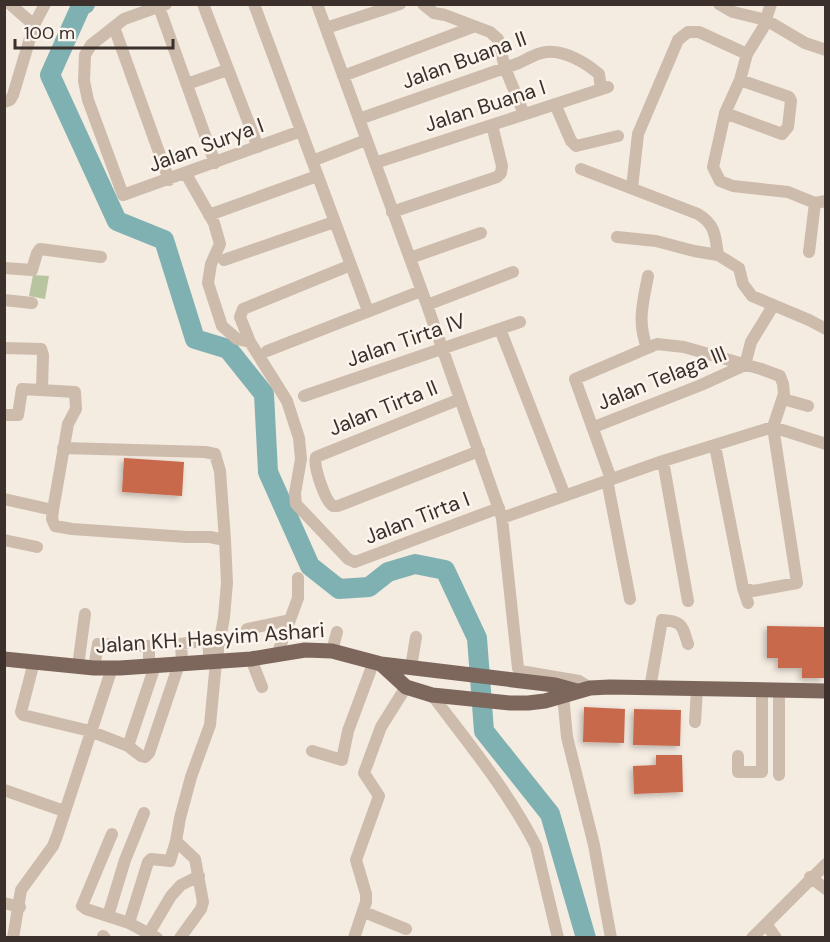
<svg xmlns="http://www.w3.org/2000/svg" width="830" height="942" viewBox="0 0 830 942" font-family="'DM Sans',sans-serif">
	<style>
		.green { fill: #b8c4a0 }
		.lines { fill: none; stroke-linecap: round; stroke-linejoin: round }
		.river { stroke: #7fb0b2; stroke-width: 20 }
		.building { fill: #c8694b; filter: url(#shadow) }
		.minor { stroke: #cdbbac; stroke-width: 12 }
		.major { stroke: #7d675c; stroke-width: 15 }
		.labels { text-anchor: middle; stroke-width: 5; stroke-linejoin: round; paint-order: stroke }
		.street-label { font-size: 21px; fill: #3b302b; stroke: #fbf5ee }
	</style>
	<defs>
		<filter id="shadow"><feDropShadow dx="-2.5" dy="2.5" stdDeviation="3" flood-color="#0004"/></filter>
	</defs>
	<rect width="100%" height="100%" fill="#f4ebe1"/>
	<path class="green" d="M33,275l16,1 -4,23 -16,-3z"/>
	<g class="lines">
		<path class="river" d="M85,4l-4,2 -31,69 67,146 47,19 31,99 33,10 36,45 4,78 42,94 29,23 30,-2 19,-15 27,-8 30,6 32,68 7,93 66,83 36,124"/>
	</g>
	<path class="building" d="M124,458l60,4 -2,34 -60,-4z
		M767,626l59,1v42h-2v9h-22v-10h-24v-10h-11z
		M584,707l41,2 -1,34 -41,-1z
		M634,709l47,1 -1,36 -47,-1z
		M656,755h26l1,37 -49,2 -1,-28 23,-1z"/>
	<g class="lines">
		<path class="minor" d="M10,4l24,21
			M166,4l-42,15 -33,26 -6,10 -1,26 4,19 35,95 178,-64
			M203,4l55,143
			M254,4l114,307
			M317,4l110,301 75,213 16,150 2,3 59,10 11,7
			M423,4l11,9 11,2 45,17 8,7 7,29 19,46
			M719,4l14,8 33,8 39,23 21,7
			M771,4l-8,24 -16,26 -7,26 -15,33 -12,54 7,14 13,5 55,6 27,11 11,-2
			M159,7l56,156
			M114,27l55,153
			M326,28l74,-24
			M343,76l130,-49
			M187,84l40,-14
			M4,102l6,-2 3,-5 21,-70 11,-21
			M555,104l16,37 5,5 42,-10
			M725,113l57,21 6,-7 3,-26 -2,-4 -49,-17
			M359,119l160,-56c8,-4 18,-10 27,-11 19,-2 40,11 53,22l2,15
			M312,161l54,-21
			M375,163l233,-76
			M581,169l117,45c18,11 17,22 20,41l21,13 4,16 9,12 57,24 17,9
			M186,174l28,49 6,21 -9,20 -3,19 14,43 15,13 13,3 37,59 12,37 2,21 -6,34 1,11 52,55 7,3 144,-54
			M632,188l6,-54 40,-94 10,-8h11l48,22
			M392,212l105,-35 4,-4 1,-7 -10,-41
			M209,215l108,-39
			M617,237l39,4 38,10 24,4
			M809,252l6,-49
			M410,258l71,-25
			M224,260l110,-38
			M4,268l28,2 5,-17 3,-4 61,8
			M4,300l28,3
			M427,305l86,-33
			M500,329l65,167
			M250,342l-10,-25 3,-8 108,-44
			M4,348l37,1 2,6 -1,34
			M647,348c-10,-27 -4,-45 1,-72
			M267,351l154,-60
			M745,365l6,-23 22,-36
			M304,396l216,-74
			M460,399l-144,58c-3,9 9,44 17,49h5l141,-55
			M783,399l25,7
			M4,415h14l4,-26 53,3 1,17 -8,15 -15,86 -1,9 3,7 17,3 115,8h23l15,3 2,43 -3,34 -8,45 -6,63 -19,52 -11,41 -4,23 19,18 8,43 -2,7 -21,29
			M594,427l107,-42 44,-20
			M715,446l28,142 5,15
			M63,448l142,4 10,2 5,17 5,69
			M663,461l25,140
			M611,479l-36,-100 82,-35 27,3 77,22 19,7 3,8 1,10 -11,33 24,156 -44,8 -10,-3
			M607,480l23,119
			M4,499l49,11
			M502,518l161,-57 110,-34 53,17
			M4,540l33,7
			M247,629l43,-9
			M332,651l5,-19
			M277,655l21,-57v-20
			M251,659l11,28
			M34,662l-13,50 2,3 67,16 38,15 13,10 4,1 4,-4 30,-89
			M182,664l-1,-20 25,-4 2,2 2,20
			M78,666l7,-52
			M411,667l5,-30
			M94,668l4,-24 51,2v20
			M650,688l12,-68c21,1 20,6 26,24
			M432,695c37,49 76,96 104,151l22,92
			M563,695l4,42 27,108 17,93
			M695,722l2,-33
			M128,746l27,-80
			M312,751l30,9 6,-29 26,-70
			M738,756v16h24v-82
			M779,775v-85
			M4,790l60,21
			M112,834l-30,72 4,3 43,14 28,15
			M810,877l16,12
			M4,903l16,4
			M364,912l42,17
			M108,916l17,-56 19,-47
			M129,923l19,-61 3,-3 19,2 6,-20
			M766,924l10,14
			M149,933l22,-37 10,-11 18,-9
			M103,936l2,2
			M13,938l8,-48 32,-44 4,-10 55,-168
			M354,938l12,-36v-8l-10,-34 23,-64 -15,-23 17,-46 25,-40
			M752,938l74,-74"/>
		<path class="major" d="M4,659l90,9h26l131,-9 54,-9 27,1 49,13 174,21 22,6
			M381,664l25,23 26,8 20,2 58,6h18l17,-2 45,-13 20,-1 216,4"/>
	</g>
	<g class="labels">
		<g class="street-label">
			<text transform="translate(464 60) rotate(-20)" y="7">Jalan Buana II</text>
			<text transform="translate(485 106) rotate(-18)" y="7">Jalan Buana I</text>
			<text transform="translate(206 145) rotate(-20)" y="7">Jalan Surya I</text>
			<text transform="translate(406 340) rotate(-19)" y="7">Jalan Tirta IV</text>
			<text transform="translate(662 378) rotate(-22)" y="7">Jalan Telaga III</text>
			<text transform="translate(383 408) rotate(-22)" y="7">Jalan Tirta II</text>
			<text transform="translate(417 518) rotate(-21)" y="7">Jalan Tirta I</text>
			<text transform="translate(210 638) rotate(-4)" y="7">Jalan KH. Hasyim Ashari</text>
		</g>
	</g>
	<rect width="830" height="942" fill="none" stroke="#3b302b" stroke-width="12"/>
	<path d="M15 39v9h158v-9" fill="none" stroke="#3b302b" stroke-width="3"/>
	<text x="24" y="39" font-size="18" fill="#3b302b" stroke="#fbf5ee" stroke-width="4.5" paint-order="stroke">100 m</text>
</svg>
